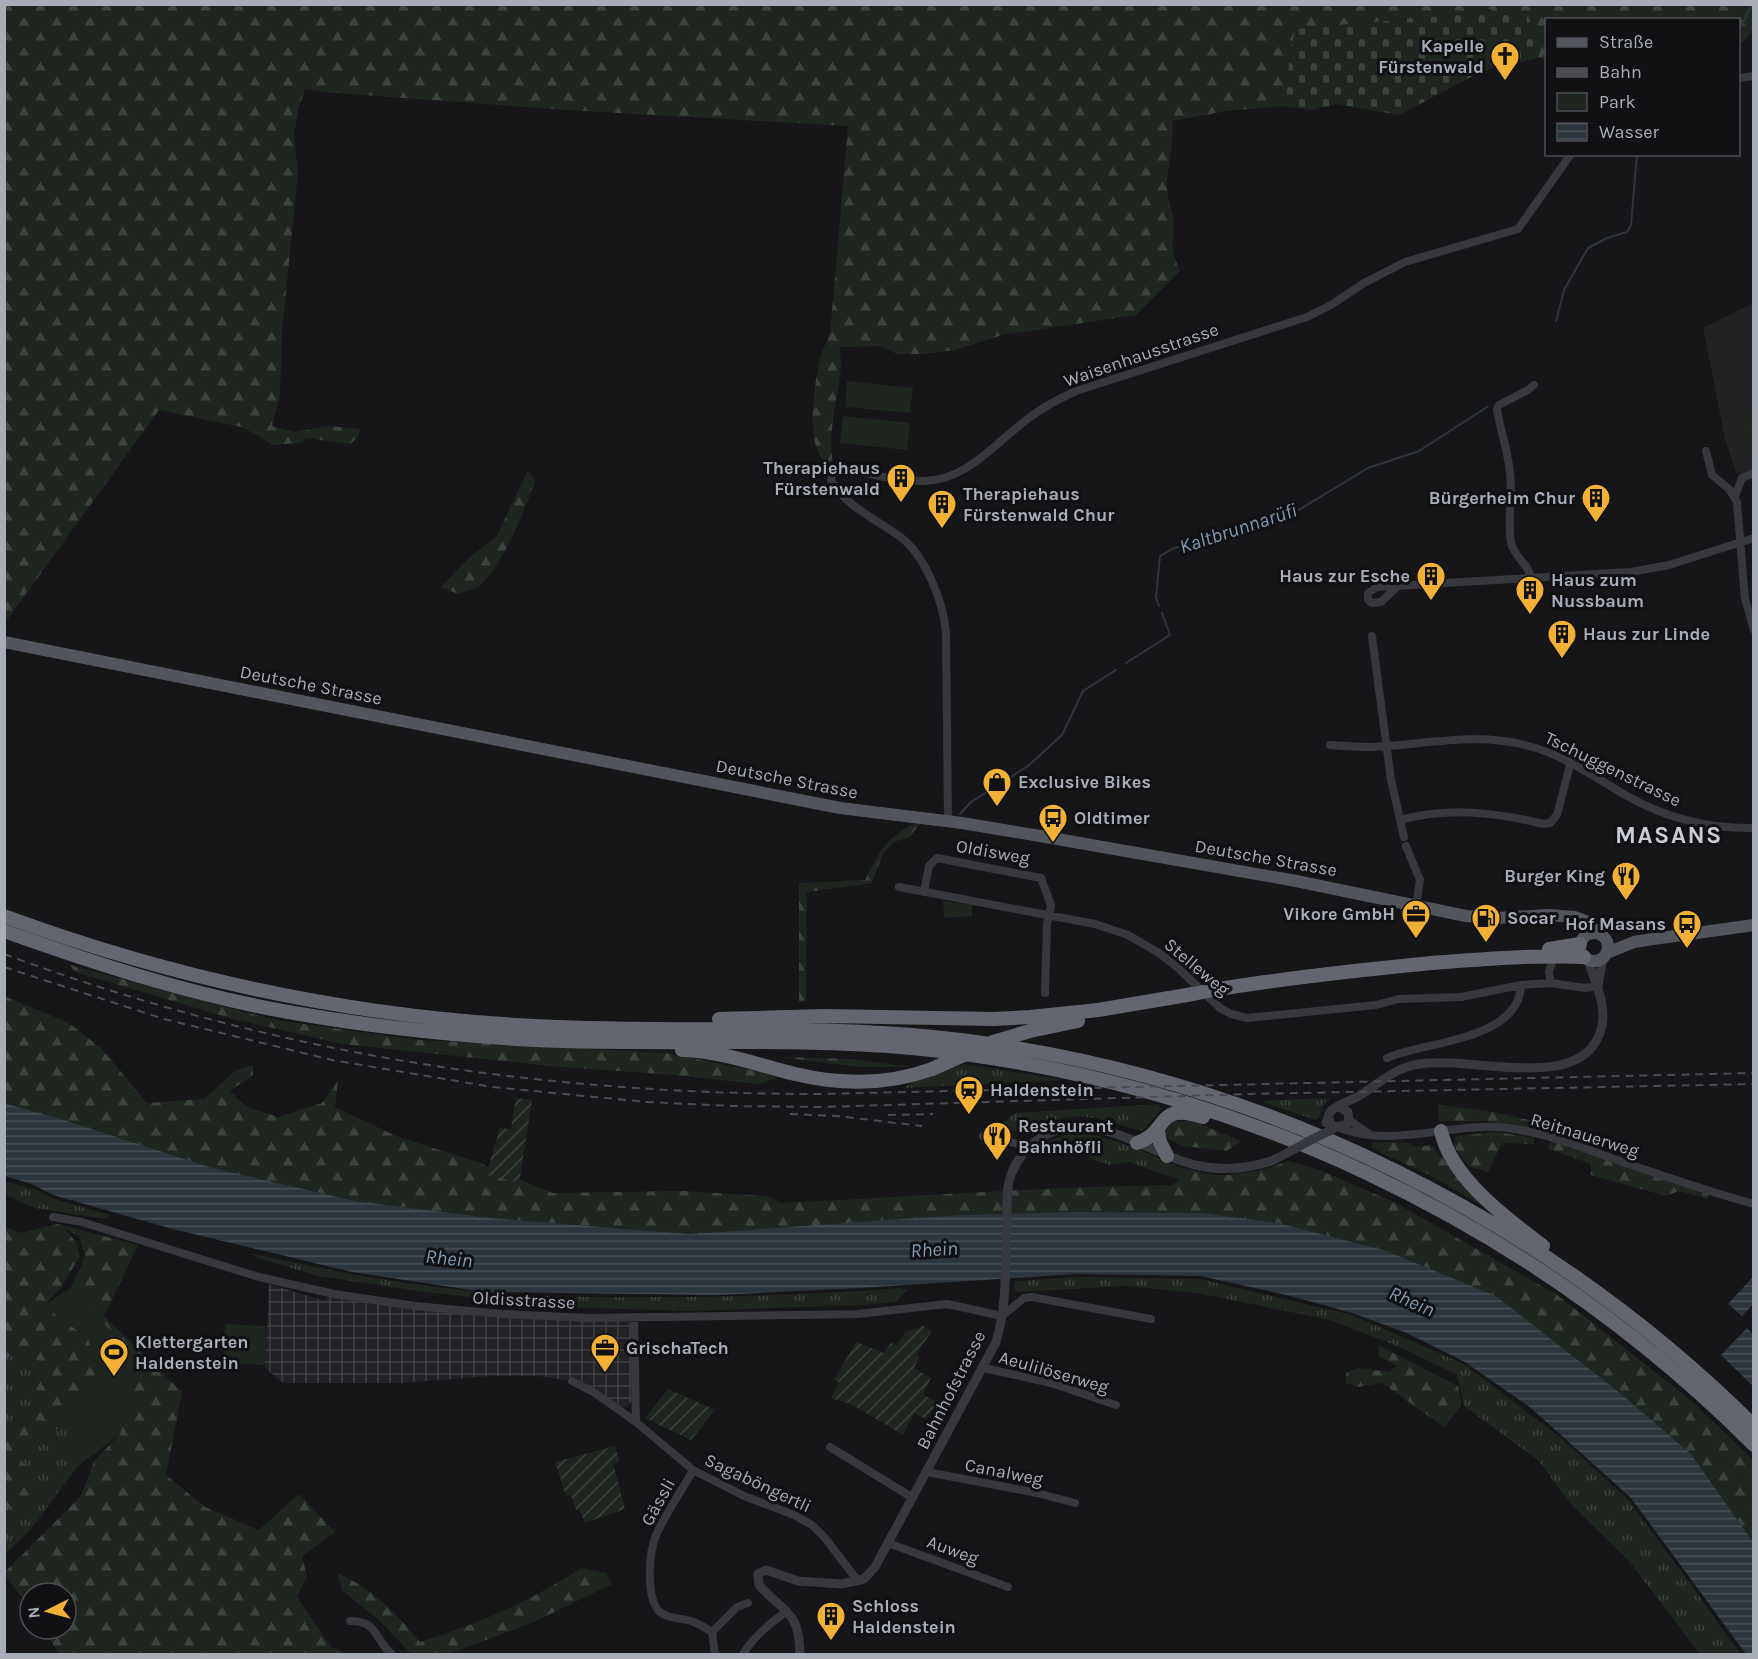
<svg xmlns="http://www.w3.org/2000/svg" width="1758" height="1659" viewBox="0 0 1758 1659" font-family="Karla,sans-serif">
	<style>
		.built { fill: #222225 }
		.industrial { fill: url(#industrial-grid) }
		.grass { fill: url(#grass-tufts) }
		.forest { fill: url(#forest-firs) }
		.cemetery { fill: url(#cemetery-stones) }
		.park { fill: #1e261f }
		.garden { fill: url(#garden-furrows) }
		.water { fill: url(#water-rules) }
		.lines { fill: none; stroke-linecap: round; stroke-linejoin: round }
		.stream { stroke: #2c353c; stroke-width: 2 }
		.minor { stroke: #37383d; stroke-width: 8 }
		.tertiary { stroke: #37383d; stroke-width: 9 }
		.primary { stroke: #53555c; stroke-width: 12 }
		.motorway { stroke: #63666e; stroke-width: 14 }
		.rail { stroke: #4a4c52; stroke-width: 2; stroke-dasharray: 8 6; stroke-linecap: butt }
		.tertiary-bridge { stroke: #37383d; stroke-width: 9 }
		.motorway-bridge { stroke: #63666e; stroke-width: 14 }
		.labels { text-anchor: middle; stroke-width: 6; stroke-linejoin: round; paint-order: stroke }
		.poi-label { font-size: 18px; font-weight: bold; fill: #a8adb8; stroke: #111113; text-anchor: start }
		.street-label { font-size: 18px; fill: #a8adb8; stroke: #111113 }
		.water-label { font-size: 20px; font-style: italic; fill: #7f9bb3; stroke: #111113 }
		.district-label { font-size: 24px; font-weight: bold; letter-spacing: 1.5px; fill: #c9ccd4; stroke: #111113 }
	</style>
	<defs>
		<pattern id="industrial-grid" width="8" height="8" patternUnits="userSpaceOnUse" patternTransform="scale(1.5)"><rect width="8" height="8" fill="#222225"/><path d="M0 4h8M4 0v8" fill="none" stroke="#3f3f43"/></pattern>
		<pattern id="grass-tufts" width="24" height="20" patternUnits="userSpaceOnUse" patternTransform="scale(1.5)"><rect width="24" height="20" fill="#1e261f"/><path d="M3 7l-1-3M5 7V3M7 7l1-3M15 17l-1-3M17 17v-4M19 17l1-3" fill="none" stroke="#3c433d"/></pattern>
		<pattern id="forest-firs" width="22" height="20" patternUnits="userSpaceOnUse" patternTransform="scale(1.5)"><rect width="22" height="20" fill="#1e261f"/><path d="M5 1l3.5 6h-7zM16 11l3.5 6h-7z" fill="#3c433d"/></pattern>
		<pattern id="cemetery-stones" width="16" height="16" patternUnits="userSpaceOnUse" patternTransform="scale(1.5)"><rect width="16" height="16" fill="#1e261f"/><path d="M2 7V4a2 2 0 0 1 4 0v3zM10 15v-3a2 2 0 0 1 4 0v3z" fill="#3c433d"/></pattern>
		<pattern id="garden-furrows" width="10" height="10" patternUnits="userSpaceOnUse" patternTransform="scale(1.5)"><rect width="10" height="10" fill="#1e261f"/><path d="M-1 1l2-2M0 10L10 0M9 11l2-2" fill="none" stroke="#3c433d"/></pattern>
		<pattern id="water-rules" width="6" height="5" patternUnits="userSpaceOnUse" patternTransform="scale(1.5)"><rect width="6" height="5" fill="#2c353c"/><path d="M0 2.5h6" fill="none" stroke="#485056"/></pattern>
	</defs>
	<rect width="100%" height="100%" fill="#161618"/>
	<path class="built" d="M1753,303v168l-10,2 -7,-1 -11,-33 -22,-111z"/>
	<path class="industrial" d="M269,1284l52,16 12,-4 297,26 3,79 -12,8 -49,-28 -35,-5h-46l-89,7h-119l-18,-15z"/>
	<path class="grass" d="M964,1064l100,16 -160,8 9,-7z
		M1332,1098c-8,5 -12,9 -12,19l-4,3 -56,-19z
		M1158,1104l4,5 -20,22c-49,-12 -67,-27 -115,4l-28,-9 16,-13z
		M1070,1134c39,-1 74,18 109,33l1,13 -51,-18 -19,3 -18,-6 -12,-13 -1,-7 -33,6 -10,8 1,-5 13,-8z
		M4,1181l30,8 21,10 54,16 -3,4 -71,-11 -30,-13z
		M249,1253c90,20 181,37 274,42 55,3 112,2 168,2 70,-1 139,-3 209,-9l7,2 -11,12 -31,3 -176,6 -126,-4 -138,-15 -107,-16 -56,-17z
		M1081,1277l119,2 152,36 112,49 97,74 68,63 61,82 50,71h-40l-71,-93 -58,-57 -33,-44 -74,-54 -7,-31 -57,-28 -70,-27 -133,-27 -71,-7 -111,6 -1,-11z
		M25,1347l15,16 -8,15 9,26 -31,26 -5,10v-81z
		M67,1406l11,60 -46,62 -27,26v-34l17,-83 36,-8z"/>
	<path class="forest" d="M5,5h1748c0,22 5,25 -14,40l-1,-25h-192v47l-19,-54 -40,-4 -33,6 -159,14 -13,77 -55,5 -55,10c3,23 -5,44 -5,66 0,12 6,22 6,33 1,24 -4,27 7,51l-44,44 -134,20 -47,15 -32,4h-26l-16,-8 -41,1c0,6 1,13 1,19 -3,33 -14,65 -8,98 -32,-3 -18,-87 -12,-108 2,-8 6,-15 9,-22l18,-208 -282,-16 -244,-18 -17,-3 -7,21 -4,25 4,37 -16,161 -2,61 -8,32 22,6 36,-6 30,3 -2,8 -8,7 -43,-6 -8,5 -27,2 -11,-8 -20,-10 -82,-17 -154,213z
		M1753,409v53l-9,-20 -3,-22z
		M528,470l7,11c-11,30 -31,83 -55,104 -5,4 -15,6 -22,9l-17,-7 28,-29 28,-22z
		M916,822l5,1 -12,14 -15,5 -11,11 -11,30 -65,9 -1,109 -7,1v-119l66,-3c14,-29 22,-42 51,-58z
		M70,965l205,55 144,20 247,13 116,23 -24,8 -84,-9 -125,-9 -206,-22 -110,-25 -158,-47z
		M4,996l65,27 32,25 46,55 57,-4 32,-29 17,-5v10l-23,16 17,16 31,10 44,-14 16,-23 -3,27 61,29 81,26 76,31 129,-2 86,5 12,7c130,-6 260,-16 391,-18l9,-5 -1,-13 33,8h17l33,-5 27,-9 30,9 75,32 162,92 137,108 60,58v82l-62,-88 -195,-158 -112,-46 -106,-27 -76,-10 -128,-1 -115,3 -270,19 -199,-16 -135,-17 -146,-34 -148,-48 -56,-16z
		M781,1057l70,2 61,8h-52z
		M1438,1105c43,5 78,8 118,25l-1,5 -68,-14h-48z
		M1174,1121h19l48,20 -14,10 -44,-5 -21,-10z
		M1499,1132l35,6v6l-32,-1 -14,29 -19,-6 -15,-19 2,-11z
		M1552,1141l157,54 -1,4 -29,-8 -13,5 -75,-21v-11l-44,-16z
		M1373,1142l35,1 8,4 16,-2 48,59 -49,-28 -60,-28z
		M57,1224l81,21 -34,71 78,76 -16,83 39,32 54,23 40,-36 36,38 -33,24 5,20 -10,21 34,50 18,7h-290l-15,-25h22v-36h-36v15l-25,-33v-3l76,-76 13,-35 26,-27 7,-85 -56,-62 14,-30 -6,-21 -15,-8 12,14 4,14 -18,30 -18,20 44,32 11,33 -32,35 -9,23 -36,8 -5,24 15,6v28l-25,15 -2,10v-80l5,-10 31,-26 -9,-27 8,-14 -15,-16 -20,12v-132l16,6z
		M1378,1345l80,41 4,19 -18,22 -62,-44 -24,4 -13,-4 1,-10 12,-5 31,4 8,-6 -18,-10z
		M581,1568l25,5 6,11 -78,38 -86,32h-37l-28,-30 -41,-34 -5,-17c35,15 59,40 83,69 57,-18 112,-41 161,-74z"/>
	<path class="cemetery" d="M1487,9l40,4 16,44 -49,11 -21,8 -74,39 -62,-11 -26,6 -29,-4 13,-77 159,-14z"/>
	<path class="park" d="M847,381l66,7 -3,25 -65,-6z
		M843,416l67,7 -3,27 -67,-7z
		M943,901l29,4v11l-28,2z
		M71,1287l56,62 9,33 -16,52 -42,32 -11,-60 32,-35 -11,-33 -44,-32z
		M225,1324l41,2 -1,39 -42,-2z"/>
	<path class="garden" d="M516,1098l16,2 -13,83 -33,-8 14,-47 11,1z
		M923,1326l9,5 -16,24 3,3 -5,10 17,10 -8,16 15,9 -12,16 -12,-6 -11,22 -52,-31 -20,-6 8,-16 -5,-2 22,-38 28,11 7,-10 6,2 9,-13z
		M668,1389l47,21 -24,30 -46,-22z
		M615,1446l4,14 -5,6 11,43 -40,14 -6,-14 -3,1 -5,-15 -5,1 -11,-34z"/>
	<path class="water" d="M4,1103l57,16 148,48 146,34 135,17 199,16 270,-19 115,-3 128,1 76,10 106,27 112,46 119,93 76,65 62,88v112h-7l-115,-156 -100,-90 -66,-46 -58,-29 -55,-20 -61,-17 -91,-20 -123,-2 -217,14 -143,7 -233,-3 -132,-20 -183,-44 -116,-33 -21,-11 -27,-8z
		M1753,1277v27l-11,12 -14,-12z
		M1747,1328l6,7v51l-32,-31z"/>
	<g class="lines">
		<path class="stream" d="M1738,33l14,-29
			M1556,321l8,-31 24,-42 19,-10 20,-6 4,-7 6,-71
			M1159,606l-3,-9 4,-41 14,-8 48,-12 75,-25 71,-43 51,-17 68,-44
			M1126,663l44,-28 -8,-22
			M960,814l11,-12 57,-36 34,-31 21,-44 33,-21"/>
		<path class="minor" d="M1738,78l16,-2
			M1706,451l6,24 17,14 8,13 8,97 9,31
			M1735,496l7,-18 12,-5
			M1531,578c-2,-14 -17,-21 -20,-35 -4,-23 2,-47 -1,-70 -2,-22 -10,-43 -13,-64l2,-4 29,-15 6,-5
			M1398,586l-17,16 -9,1 -4,-3v-7l9,-6 254,-15 38,-7 85,-27
			M1372,636l19,144 13,57
			M1330,745c13,1 27,2 41,2 51,-2 104,-15 154,-2 40,10 67,31 102,51 39,22 82,33 127,32
			M1400,820c48,-13 95,-8 143,4l7,-1 7,-8 14,-54
			M948,822l-2,-188c-2,-31 -21,-80 -47,-98 -21,-15 -56,-32 -68,-56l1,-9 4,-3h6c27,5 54,14 82,13 43,-1 69,-36 101,-60 16,-13 33,-22 51,-30l231,-74 24,-12 33,-22 41,-21 113,-33 53,-75
			M1406,846l14,34 -4,26
			M899,887l196,37 33,11 31,18 18,14 43,41 11,6 16,4 129,-13 22,-6 63,-2 60,-12 30,-2 34,5 13,-2
			M924,892l5,-26 8,-8 104,20 10,27 -4,19 -2,69
			M1551,983l-2,-11 5,-15
			M1387,1058c38,-17 132,-17 134,-73
			M1349,1120l19,13
			M1340,1128c54,21 112,-7 168,0 37,5 71,18 106,31 46,16 92,32 140,45
			M983,1136l40,9 4,4
			M53,1217l29,5 177,55 75,17 81,12 87,8 87,4 269,-4 89,-10 55,12 22,-18 8,-1 119,22
			M634,1317l2,105
			M984,1368l67,15 65,22
			M572,1381l23,12 41,29 57,48 51,26 50,19 18,10 13,13 33,43
			M830,1447l83,51
			M693,1470c-12,22 -27,43 -37,65 -7,17 -11,63 4,77 8,7 21,6 31,9 7,2 14,7 21,11l3,22
			M927,1472l110,21 38,10
			M888,1543l120,44
			M350,1621c29,0 24,19 42,33
			M712,1632l25,-25 11,-4
			M743,1654c11,-18 27,-31 44,-43"/>
		<path class="tertiary" d="M1598,986l5,-28
			M1329,1119l2,6 6,2 9,-2 3,-5 -1,-8 -9,-5
			M1326,1123c2,-4 2,-9 5,-12 5,-6 21,-11 28,-15 21,-13 35,-28 60,-32 48,-8 147,25 176,-21 5,-8 8,-16 8,-26 0,-20 -9,-38 -15,-57
			M800,1654c-1,-44 -15,-40 -41,-69l-1,-11 8,-4 32,11 43,3 23,-5 11,-12 121,-225c12,-39 9,-83 11,-123 0,-13 -1,-28 3,-41 5,-16 16,-30 29,-39 51,-35 106,14 156,26 25,6 51,4 76,-4"/>
		<path class="primary" d="M4,642l836,166 122,15 78,13 256,45 170,35 31,2 51,-3 27,2 13,5 10,11
			M1580 947a14 14 0 1 1 28 0a14 14 0 1 1-28 0Z
			M1607,953l27,-11 19,-3 101,-14"/>
		<path class="motorway" d="M4,916c171,63 349,101 531,110 147,8 294,-4 441,16 290,39 570,177 778,384
			M4,931c95,34 191,65 290,82 74,13 149,21 223,26 132,8 264,-3 395,9 318,31 616,171 842,397
			M1549,949l31,-5
			M1213,990c73,-12 146,-20 219,-27 51,-4 101,-8 152,-6
			M719,1019l106,-3 169,3 36,-2 68,-7 95,-16
			M1030,1031l48,-10
			M682,1050c39,1 76,15 113,24 46,11 93,11 137,-5
			M1158,1129l1,11 8,16
			M1441,1131c10,47 65,87 102,115
			M1137,1143c34,-12 17,-41 66,-26"/>
		<path class="rail" d="M4,954c267,99 531,140 815,140l935,-21
			M4,967l160,52 168,41 160,27 155,15 85,4 91,1 426,-13 505,-10
			M790,1114l47,2 85,10
			M888,1115l45,-1"/>
		<path class="tertiary-bridge" d="M1271,1161c21,-9 40,-23 61,-31"/>
		<path class="motorway-bridge" d="M1193,994l20,-4
			M932,1069l61,-27 37,-11"/>
	</g>
	<defs>
		<g id="church-pin" transform="scale(1.5)"><path d="M0 17L-7.5 6A9.5 9.5 0 1 1 7.5 6Z" fill="#f2b134" stroke="#111113"/><path d="M-1.2-6h2.4v3.5h3.3v2.4h-3.3V6h-2.4V-.1h-3.3v-2.4h3.3Z" fill="#111"/></g>
		<g id="building-pin" transform="scale(1.5)"><path d="M0 17L-7.5 6A9.5 9.5 0 1 1 7.5 6Z" fill="#f2b134" stroke="#111113"/><path d="M-4-6H4V6H1V3H-1V6H-4ZM-2.5-4.3h1.7v1.8h-1.7ZM.8-4.3h1.7v1.8H.8ZM-2.5-1h1.7V.8h-1.7ZM.8-1h1.7V.8H.8Z" fill="#111"/></g>
		<g id="shop-pin" transform="scale(1.5)"><path d="M0 17L-7.5 6A9.5 9.5 0 1 1 7.5 6Z" fill="#f2b134" stroke="#111113"/><path d="M-5-2.5h2.3a2.7 3.5 0 0 1 5.4 0H5L5.5 6h-11ZM-1.5-2.5h3a1.5 2.3 0 0 0-3 0Z" fill="#111"/></g>
		<g id="bus-pin" transform="scale(1.5)"><path d="M0 17L-7.5 6A9.5 9.5 0 1 1 7.5 6Z" fill="#f2b134" stroke="#111113"/><path d="M-5-6H5V4H4V6H2V4H-2V6H-4V4H-5ZM-3.5-4V0h7V-4ZM-3.5 1.2v1.5H-2V1.2ZM2 1.2v1.5H3.5V1.2Z" fill="#111"/></g>
		<g id="restaurant-pin" transform="scale(1.5)"><path d="M0 17L-7.5 6A9.5 9.5 0 1 1 7.5 6Z" fill="#f2b134" stroke="#111113"/><path d="M-5-6h1v4h1v-4h1v4h1v-4h1v5L-1.5 .5V6h-2V.5L-5-1ZM5-6V6H3V1.5H1.5Q1.5-4 5-6Z" fill="#111"/></g>
		<g id="office-pin" transform="scale(1.5)"><path d="M0 17L-7.5 6A9.5 9.5 0 1 1 7.5 6Z" fill="#f2b134" stroke="#111113"/><path d="M-6-3h4V-5.5h4V-3h4V5H-6ZM-1-4.5V-3h2v-1.5ZM-6 0V1H6V0Z" fill="#111"/></g>
		<g id="fuel-pin" transform="scale(1.5)"><path d="M0 17L-7.5 6A9.5 9.5 0 1 1 7.5 6Z" fill="#f2b134" stroke="#111113"/><path d="M-5.5-6h7V0h2V4h1.3V-2.5L3-4.5l.8-.8L6-3V5H2.5V1h-1V6h-7ZM-4.2-4.7v3.2H.2V-4.7Z" fill="#111"/></g>
		<g id="station-pin" transform="scale(1.5)"><path d="M0 17L-7.5 6A9.5 9.5 0 1 1 7.5 6Z" fill="#f2b134" stroke="#111113"/><path d="M-3-6H3Q5-6 5-4V2Q5 4 3 4L4.5 6H3L1.5 4h-3L-3 6H-4.5L-3 4Q-5 4-5 2V-4Q-5-6-3-6ZM-3.5-4v3h7v-3ZM-3.5 1v1.5H-2V1ZM2 1v1.5H3.5V1Z" fill="#111"/></g>
		<g id="stadium-pin" transform="scale(1.5)"><path d="M0 17L-7.5 6A9.5 9.5 0 1 1 7.5 6Z" fill="#f2b134" stroke="#111113"/><path d="M0-5a6.5 5 0 1 0 0 10a6.5 5 0 1 0 0-10ZM-3.5-1.8h7v3.6h-7Z" fill="#111"/></g>
	</defs>
	<g fill-rule="evenodd">
		<use href="#church-pin" x="1505" y="56"/>
		<use href="#building-pin" x="901" y="478"/>
		<use href="#building-pin" x="1596" y="498"/>
		<use href="#building-pin" x="942" y="504"/>
		<use href="#building-pin" x="1431" y="576"/>
		<use href="#building-pin" x="1530" y="590"/>
		<use href="#building-pin" x="1562" y="634"/>
		<use href="#shop-pin" x="997" y="782"/>
		<use href="#bus-pin" x="1053" y="818"/>
		<use href="#restaurant-pin" x="1626" y="876"/>
		<use href="#office-pin" x="1416" y="914"/>
		<use href="#fuel-pin" x="1486" y="918"/>
		<use href="#bus-pin" x="1687" y="924"/>
		<use href="#station-pin" x="969" y="1090"/>
		<use href="#restaurant-pin" x="997" y="1136"/>
		<use href="#office-pin" x="605" y="1348"/>
		<use href="#stadium-pin" x="114" y="1352"/>
		<use href="#building-pin" x="831" y="1616"/>
	</g>
	<g class="labels">
		<g class="poi-label">
			<text x="1484" y="52" text-anchor="end">Kapelle<tspan x="1484" dy="21">Fürstenwald</tspan></text>
			<text x="880" y="474" text-anchor="end">Therapiehaus<tspan x="880" dy="21">Fürstenwald</tspan></text>
			<text x="963" y="500">Therapiehaus<tspan x="963" dy="21">Fürstenwald Chur</tspan></text>
			<text x="1575" y="504" text-anchor="end">Bürgerheim Chur</text>
			<text x="1410" y="582" text-anchor="end">Haus zur Esche</text>
			<text x="1551" y="586">Haus zum<tspan x="1551" dy="21">Nussbaum</tspan></text>
			<text x="1583" y="640">Haus zur Linde</text>
			<text x="1018" y="788">Exclusive Bikes</text>
			<text x="1074" y="824">Oldtimer</text>
			<text x="1605" y="882" text-anchor="end">Burger King</text>
			<text x="1395" y="920" text-anchor="end">Vikore GmbH</text>
			<text x="1507" y="924">Socar</text>
			<text x="1666" y="930" text-anchor="end">Hof Masans</text>
			<text x="990" y="1096">Haldenstein</text>
			<text x="1018" y="1132">Restaurant<tspan x="1018" dy="21">Bahnhöfli</tspan></text>
			<text x="135" y="1348">Klettergarten<tspan x="135" dy="21">Haldenstein</tspan></text>
			<text x="626" y="1354">GrischaTech</text>
			<text x="852" y="1612">Schloss<tspan x="852" dy="21">Haldenstein</tspan></text>
		</g>
		<g class="street-label">
			<text transform="translate(1141 355) rotate(-19)" y="6">Waisenhausstrasse</text>
			<text transform="translate(311 685) rotate(11)" y="6">Deutsche Strasse</text>
			<text transform="translate(1613 769) rotate(26)" y="6">Tschuggenstrasse</text>
			<text transform="translate(787 779) rotate(11)" y="6">Deutsche Strasse</text>
			<text transform="translate(993 852) rotate(10)" y="6">Oldisweg</text>
			<text transform="translate(1266 858) rotate(10)" y="6">Deutsche Strasse</text>
			<text transform="translate(1197 967) rotate(40)" y="6">Stelleweg</text>
			<text transform="translate(1585 1135) rotate(17)" y="6">Reitnauerweg</text>
			<text transform="translate(524 1300) rotate(3)" y="6">Oldisstrasse</text>
			<text transform="translate(1054 1372) rotate(16)" y="6">Aeulilöserweg</text>
			<text transform="translate(951 1390) rotate(-63)" y="6">Bahnhofstrasse</text>
			<text transform="translate(1004 1472) rotate(11)" y="6">Canalweg</text>
			<text transform="translate(758 1483) rotate(25)" y="6">Sagaböngertli</text>
			<text transform="translate(658 1502) rotate(-61)" y="6">Gässli</text>
			<text transform="translate(953 1550) rotate(20)" y="6">Auweg</text>
		</g>
		<g class="water-label">
			<text transform="translate(1238 528) rotate(-18)" y="7">Kaltbrunnarüfi</text>
			<text transform="translate(934 1249) rotate(-3)" y="7">Rhein</text>
			<text transform="translate(449 1258) rotate(6)" y="7">Rhein</text>
			<text transform="translate(1412 1301) rotate(24)" y="7">Rhein</text>
		</g>
		<g class="district-label">
			<text x="1669" y="843">MASANS</text>
		</g>
	</g>
	<rect width="1758" height="1659" fill="none" stroke="#a8adb8" stroke-width="12"/>
	<rect x="1545" y="18" width="195" height="138" fill="#111113" stroke="#4d4f55" stroke-width="1.5"/>
	<rect x="1557" y="38" width="30" height="9" fill="#53555c" stroke="#4d4f55" stroke-width="1.5"/>
	<text x="1599" y="48" font-size="18" fill="#a8adb8">Straße</text>
	<rect x="1557" y="68" width="30" height="9" fill="#4a4c52" stroke="#4d4f55" stroke-width="1.5"/>
	<text x="1599" y="78" font-size="18" fill="#a8adb8">Bahn</text>
	<rect x="1557" y="93" width="30" height="18" fill="#1e261f" stroke="#4d4f55" stroke-width="1.5"/>
	<text x="1599" y="108" font-size="18" fill="#a8adb8">Park</text>
	<rect x="1557" y="123" width="30" height="18" fill="url(#water-rules)" stroke="#4d4f55" stroke-width="1.5"/>
	<text x="1599" y="138" font-size="18" fill="#a8adb8">Wasser</text>
	<g transform="translate(48 1611) rotate(264)"><circle r="28" fill="#111113" stroke="#4d4f55" stroke-width="1.5"/>
	<path d="M0-4.5L10 22L0 15L-10 22Z" fill="#f2b134"/>
	<text y="-9" font-size="16" font-weight="bold" text-anchor="middle" fill="#a8adb8">N</text>
	</g>
</svg>
